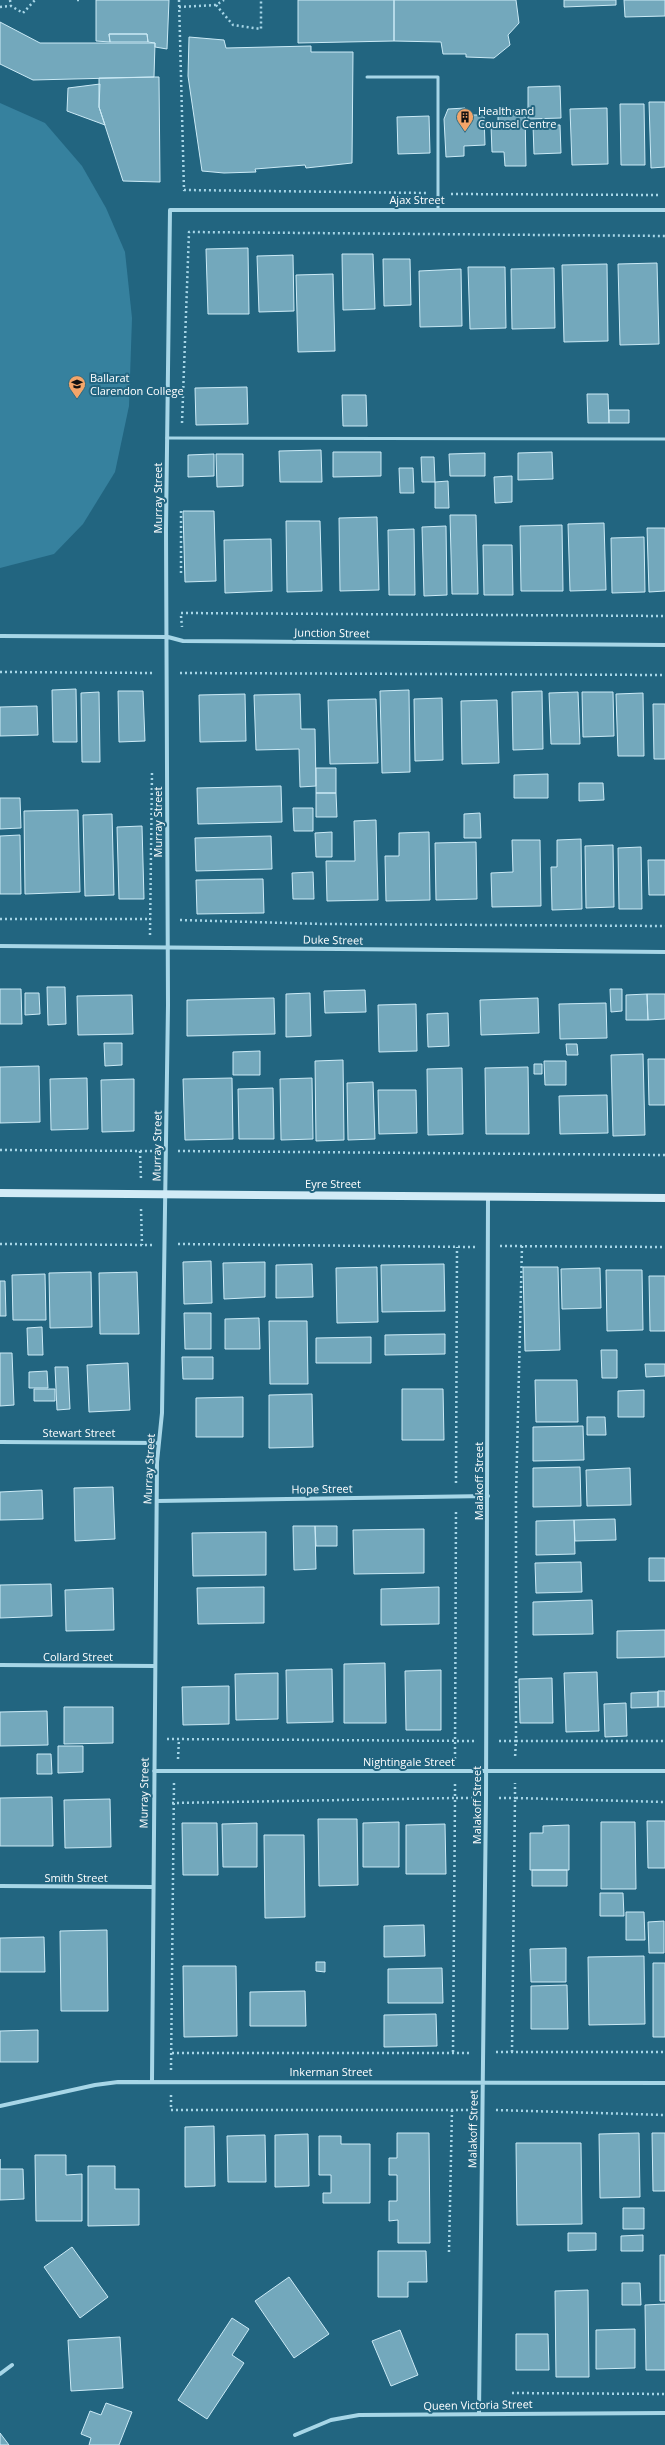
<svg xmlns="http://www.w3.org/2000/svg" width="665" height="2445" viewBox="0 0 665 2445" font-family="'Open Sans',sans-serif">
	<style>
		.pitch { fill: #36819e }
		.building { fill: #73a8bc; stroke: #cbeaf6 }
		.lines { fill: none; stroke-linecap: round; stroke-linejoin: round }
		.path { stroke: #a7d6e7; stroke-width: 2.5; stroke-dasharray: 2 3; stroke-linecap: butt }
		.service { stroke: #a7d6e7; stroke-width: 3 }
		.minor { stroke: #a7d6e7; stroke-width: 4 }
		.secondary { stroke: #d2ebf6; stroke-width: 8 }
		.labels { text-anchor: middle; stroke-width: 4; stroke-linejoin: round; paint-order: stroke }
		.poi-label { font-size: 11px; fill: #fff; stroke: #226580; text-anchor: start }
		.street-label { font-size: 11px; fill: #fff; stroke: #226580 }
	</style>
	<rect width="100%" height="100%" fill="#226580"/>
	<path class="pitch" d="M0,103l45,20 37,43 24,42 19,44 7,66 -3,88 -14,66 -32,52 -29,30 -54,14z"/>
	<path class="building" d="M96,0h73l-2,49 -12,-2v-4l-7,-1 -1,-8h-38l1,8 -14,-1z
		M298,0h96v41l-96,2z
		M394,0h122l3,23 -11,12 2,10 -16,13 -28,-1v-3h-23l-2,-12 -47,-1z
		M564,0h52v5l-52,2z
		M624,0h41v16l-40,1z
		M0,22l40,21h115l-1,34 -121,3 -33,-16z
		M109,34h38l1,8h-38z
		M189,37l35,3 2,8 85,-2v6h42l-1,111 -46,5 -1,-3 -50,4 1,3 -32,1 -22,-2 -14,-95z
		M154,77h5l1,105 -37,-1 -24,-74v-29z
		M100,84l-1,23 6,18 -38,-14 1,-23z
		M560,86l1,32 -33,1v-32z
		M649,102h16v65l-14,1z
		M620,104h24l1,61h-24z
		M465,108l1,7h18l1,30 -21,1v10l-18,1 -2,-38 4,-10z
		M607,108l1,56 -36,1 -2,-56z
		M525,110l1,56h-21l-1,-14h-12l-1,-26h7v-15z
		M429,116l1,37 -32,1 -1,-37z
		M533,125h27l1,28 -27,1z
		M248,248l1,66h-41l-2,-65z
		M342,254h31l2,55 -32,1z
		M293,255l1,56 -35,1 -2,-56z
		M383,259h27l1,46 -27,1z
		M657,263l2,81 -39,1 -2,-81z
		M607,264l1,77 -44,1 -2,-77z
		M468,267h37l1,61 -36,1z
		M554,268l1,60 -43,1 -1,-60z
		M461,269l1,57 -42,1 -1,-56z
		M333,274l2,77 -37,1 -2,-77z
		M247,387l1,37 -52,1 -1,-37z
		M587,394h21l1,29h-21z
		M342,395h24l1,31h-24z
		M609,410h20v13h-20z
		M321,450l1,32h-42l-1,-31z
		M333,452h48v24l-48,1z
		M552,452l1,27 -35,1v-27z
		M485,453v23h-35l-1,-22z
		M214,454v22l-26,1v-22z
		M216,454h27v32l-26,1z
		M421,457h13l1,25h-13z
		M399,468h14l1,25h-14z
		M512,476v26l-17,1 -1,-26z
		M448,481l1,27h-14v-26z
		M183,511h31l2,70 -31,1z
		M450,515h26l2,79h-26z
		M377,517l2,73 -39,1 -1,-73z
		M286,521h34l2,70 -35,1z
		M604,523l2,67 -36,1 -2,-67z
		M562,525l1,66h-42l-1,-65z
		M446,526l1,69 -23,1 -2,-69z
		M647,528h18v63l-16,1z
		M414,529l1,66h-26l-1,-65z
		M644,537l1,55 -33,1 -1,-55z
		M271,539l1,52 -47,2 -1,-53z
		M483,545h29l1,50h-29z
		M76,689l1,53h-24l-1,-52z
		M409,690l1,82 -28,1 -2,-82z
		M118,691h25l2,50 -26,1z
		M542,691l1,58 -30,1 -1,-58z
		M99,692l1,70h-18l-1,-69z
		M578,692l2,52h-29l-2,-51z
		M582,692h31l1,44 -31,1z
		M643,693l1,63h-26l-2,-62z
		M245,694l1,47 -46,1 -1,-47z
		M300,694l1,35h14l1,57 -16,1 -1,-38 -43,1 -2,-55z
		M442,698l1,62 -28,1 -1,-62z
		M376,699l2,64 -48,1 -2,-64z
		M497,700l2,63 -37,1 -1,-63z
		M653,704h12v55h-11z
		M37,706l1,29 -38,1v-29z
		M316,768h20v25h-20z
		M548,774v24h-34v-23z
		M579,783h24l1,17 -25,1z
		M281,786l1,36 -84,2 -1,-36z
		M316,793h20l1,24h-21z
		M0,798h20l1,30 -21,1z
		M293,808h20v23h-19z
		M78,810l2,82 -55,2 -1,-83z
		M480,813l1,25h-17v-24z
		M112,814l2,81 -29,1 -2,-81z
		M376,820l2,80 -51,1 -1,-40h29l-1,-40z
		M142,826l2,73h-25l-2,-72z
		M332,832v25h-16l-1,-24z
		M429,832l1,68 -44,1 -1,-45h14v-23z
		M20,835l1,59h-21v-58z
		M271,836l1,33 -76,2 -1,-33z
		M581,839l1,70 -30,1 -1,-43h6v-27z
		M512,840h28l1,66 -49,1 -1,-34 22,-1z
		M476,842l1,57 -41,1 -1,-57z
		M613,845l1,62 -28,1 -1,-62z
		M641,847l1,62h-23l-1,-61z
		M648,860h17v35h-16z
		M313,872l1,27h-21l-1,-26z
		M263,879l1,34 -67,1 -1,-34z
		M47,987h18l1,37 -18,1z
		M0,989h21l1,35h-22z
		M610,989h12v22l-11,1z
		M365,990l1,22 -41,1 -1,-22z
		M25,993h14l1,21 -15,1z
		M310,993l1,43 -25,1v-43z
		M647,994l1,26h-22v-25z
		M647,994h18v25l-17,1z
		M132,995l1,39 -55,1 -1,-39z
		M274,998l1,36 -88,2v-36z
		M538,998l1,35 -58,2 -1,-35z
		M606,1003l1,35 -47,1 -1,-35z
		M416,1004l1,47 -38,1 -1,-47z
		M448,1013l1,33 -21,1 -1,-33z
		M104,1043h18v22l-17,1z
		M566,1044h11l1,11h-11z
		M260,1051v24h-27v-23z
		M643,1054l2,81 -32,1 -2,-81z
		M648,1059h17v46h-16z
		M343,1060l1,80 -28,1 -1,-80z
		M544,1061h22v24h-21z
		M534,1064h8v10h-8z
		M39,1066l1,56 -40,1v-56z
		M528,1067l1,67h-43l-1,-66z
		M462,1068l1,66 -35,1 -1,-66z
		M87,1078l1,51 -37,1 -1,-51z
		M232,1078l1,61 -48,1 -2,-61z
		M312,1078l1,61 -32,1 -1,-61z
		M134,1079v52l-32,1 -1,-52z
		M373,1082l2,57 -27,1 -1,-57z
		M273,1088l1,51h-35l-1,-50z
		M378,1090h38l1,43 -38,1z
		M607,1095l1,38 -48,1 -1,-38z
		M211,1261l1,42 -28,1 -1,-42z
		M265,1262v35l-41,2 -1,-36z
		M312,1264l1,33 -37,1v-33z
		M444,1264l1,47 -63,1 -1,-47z
		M377,1267l1,55 -41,1 -1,-55z
		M523,1267h35l2,83 -35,1z
		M600,1268l1,40 -39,1 -1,-40z
		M606,1270h36l1,60 -36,1z
		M91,1272l1,55 -42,1 -1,-55z
		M137,1272l2,62h-39l-1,-61z
		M45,1274l1,46h-33l-1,-45z
		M649,1276h16v55h-15z
		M0,1281h5l1,35h-6z
		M184,1313h27v36h-26z
		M259,1318l1,31h-35v-30z
		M269,1321h38l1,63h-38z
		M42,1327l1,28h-15l-1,-27z
		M445,1334v20l-60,1v-20z
		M371,1337v26h-55v-25z
		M601,1350h16v28h-15z
		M0,1353h12l2,52 -14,1z
		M182,1357h31v22h-30z
		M128,1363l2,47 -41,2 -2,-47z
		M645,1364h20v12l-19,1z
		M55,1367h13l2,42 -13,1z
		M47,1371l1,17h-19v-16z
		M535,1380h42l1,42h-42z
		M34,1389h21v12h-21z
		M402,1389h41l1,51h-42z
		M644,1390v27h-26v-26z
		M312,1394l1,53 -44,1v-53z
		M243,1397v40h-47v-39z
		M587,1417h18l1,18h-19z
		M583,1426l1,34 -51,1v-34z
		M580,1467l1,39 -48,1v-39z
		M630,1468l1,37 -44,1 -1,-36z
		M113,1487l2,52 -40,2 -1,-53z
		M42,1490l1,29 -43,1v-28z
		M615,1519l1,21 -41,1 -1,-21z
		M574,1520l1,34 -39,1v-34z
		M293,1526h22l1,43 -22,1z
		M315,1526h22v20h-21z
		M424,1529v44l-70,1 -1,-44z
		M266,1532v43l-73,1 -1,-43z
		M649,1558h16v23h-16z
		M581,1562l1,30 -46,1 -1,-30z
		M51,1584l1,32 -52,2v-33z
		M264,1587v36l-66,1 -1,-36z
		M439,1587v37l-58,1v-36z
		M113,1588l1,42 -48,1 -1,-41z
		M592,1600l1,34 -60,1v-33z
		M665,1630v27l-48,1v-27z
		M385,1663l1,60h-42v-59z
		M332,1669l1,53 -46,1 -1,-53z
		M441,1670v60h-35l-1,-59z
		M597,1672l2,59 -33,1 -2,-59z
		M278,1673v46l-42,1 -1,-46z
		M552,1678l1,45h-33l-1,-44z
		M229,1686v38l-46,1 -1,-38z
		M658,1691h7v16h-7z
		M658,1692v15l-27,1v-15z
		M626,1703l1,33 -22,1 -1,-33z
		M64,1707h49v36l-49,1z
		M47,1711l1,34 -48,1v-34z
		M58,1746h25v26l-25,1z
		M37,1754h14l1,20h-15z
		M52,1797l1,49h-53v-48z
		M110,1799l1,48 -46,1 -1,-48z
		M318,1819h39l1,66 -39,1z
		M647,1821h18v47h-17z
		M399,1822v45h-36v-44z
		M601,1822h34l1,67h-35z
		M182,1823h35l1,52h-35z
		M257,1823v44h-34l-1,-43z
		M445,1824l1,50h-40v-49z
		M569,1825v45h-39v-37h13v-7z
		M264,1835h40l1,82 -40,1z
		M532,1870h35v16h-35z
		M600,1893h23l1,23h-24z
		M626,1912h18l1,28h-19z
		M664,1921v32h-15l-1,-31z
		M424,1925l1,31 -41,1v-31z
		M107,1930l1,81h-47l-1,-80z
		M44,1937l1,35h-45v-34z
		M566,1948v34h-35l-1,-33z
		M644,1956l1,68 -56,1 -1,-68z
		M316,1962h9v10l-9,-1z
		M653,1963h12v74h-12z
		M183,1966h53l1,70 -53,1z
		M442,1968l1,35h-55v-34z
		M567,1985l1,44h-37v-43z
		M305,1991l1,35h-56v-34z
		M436,2014l1,32 -53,1v-32z
		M38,2030v32h-38v-31z
		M214,2126l1,60 -30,1v-60z
		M397,2133h32l1,110h-32v-23l-9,1v-20h8v-26h-8v-17h8z
		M639,2133l1,64 -40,1 -1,-64z
		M652,2133h13v58h-12z
		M308,2134l1,52 -34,1v-52z
		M265,2135l1,47h-38l-1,-46z
		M319,2136h22v8h29v59h-47v-10h8v-18h-12z
		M516,2143h65l1,81 -65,1z
		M35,2155h31v20l16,-1v47h-46z
		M0,2159v10h23l1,30 -24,1z
		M88,2166h27v23h24v36l-51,1z
		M623,2208h21v21h-21z
		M568,2233h28v17l-28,1z
		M643,2235v16h-22v-15z
		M72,2247l36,50 -28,21 -36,-51z
		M378,2251h48l1,31h-19v15h-30z
		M660,2255h5v46h-5z
		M289,2277l40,57 -35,24 -39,-57z
		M622,2283h18l1,22h-19z
		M588,2290l1,87h-33l-1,-86z
		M665,2304v66h-19l-1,-65z
		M232,2318l17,11 -17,26 12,8 -37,56 -29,-19z
		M635,2329v39l-39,1v-39z
		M400,2330l18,45 -27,11 -19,-45z
		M516,2334h32l1,36h-33z
		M120,2337l3,51 -52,3 -3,-51z
		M106,2403l26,9 -13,33h-30l2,-7 -10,-4 9,-23 11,4z
		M0,2433l9,12h-9z"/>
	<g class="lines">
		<path class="path" d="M10,0l1,6
			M77,0h5
			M179,0l5,190 242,3
			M216,5l17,20 28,4v-29
			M0,7l11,-1 12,7 12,-13
			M179,7l37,-2 8,-5
			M451,194l207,1
			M182,423l7,-191 476,4
			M181,573v-65
			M181,613l484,3
			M181,616l1,11
			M0,672l155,1
			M180,673l485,2
			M0,919h151
			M180,920l144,4 341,2
			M150,935l2,-163
			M0,1150l153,1
			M140,1151l1,29
			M178,1151l487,4
			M141,1209l1,36
			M0,1244l153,1
			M178,1244l297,3
			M500,1246l165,1
			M522,1246l-6,250v245h149
			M456,1483l1,-236
			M167,1739l307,2
			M499,1741h17l-1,17
			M178,1759l1,-20
			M455,1759l1,-249
			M455,1784v14h19
			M499,1798h16v-15
			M172,1803l283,-5 -2,254
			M496,2052h169
			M512,2052l3,-254 150,4
			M172,2053h299
			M171,2070l3,-287
			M171,2095v15h300
			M496,2110l169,5
			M449,2252l3,-142
			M512,2393l153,1"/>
		<path class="service" d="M367,77h71v132
			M167,438l498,1"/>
		<path class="minor" d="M0,636l168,1 15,4 482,4
			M0,946l665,6
			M0,1442l158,1
			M157,1501l331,-5
			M0,1665l155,1
			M154,1771h511
			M0,1886l152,1
			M152,2081l5,-619 5,-49 6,-408 -2,-476 4,-319h495
			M0,2106l95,-21 23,-3 547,1
			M0,2374l12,-9
			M479,2414l7,-616 2,-601
			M295,2435l36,-15 28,-5 306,-2"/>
		<path class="secondary" d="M0,1193l665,5"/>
	</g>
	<defs>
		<g id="building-pin" transform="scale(0.9)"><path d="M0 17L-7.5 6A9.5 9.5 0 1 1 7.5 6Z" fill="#f3a569" stroke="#226580"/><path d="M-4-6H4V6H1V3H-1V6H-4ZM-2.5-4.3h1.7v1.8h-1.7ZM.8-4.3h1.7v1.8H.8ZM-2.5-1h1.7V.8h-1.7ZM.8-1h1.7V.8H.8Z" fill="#111"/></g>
		<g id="school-pin" transform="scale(0.9)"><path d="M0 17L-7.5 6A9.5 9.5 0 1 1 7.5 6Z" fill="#f3a569" stroke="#226580"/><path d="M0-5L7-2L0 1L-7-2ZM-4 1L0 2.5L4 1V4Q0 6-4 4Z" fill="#111"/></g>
	</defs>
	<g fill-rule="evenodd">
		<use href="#building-pin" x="465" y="117"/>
		<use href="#school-pin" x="77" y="384"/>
	</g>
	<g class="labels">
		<g class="poi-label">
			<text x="478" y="115">Health and<tspan x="478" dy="13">Counsel Centre</tspan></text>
			<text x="90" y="382">Ballarat<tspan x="90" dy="13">Clarendon College</tspan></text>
		</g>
		<g class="street-label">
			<text x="417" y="204">Ajax Street</text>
			<text transform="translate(158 498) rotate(-90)" y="4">Murray Street</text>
			<text transform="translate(332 633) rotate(1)" y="4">Junction Street</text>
			<text transform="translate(158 822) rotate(-90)" y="4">Murray Street</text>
			<text transform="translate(333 940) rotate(1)" y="4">Duke Street</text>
			<text transform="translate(157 1146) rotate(-89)" y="4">Murray Street</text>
			<text x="333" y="1188">Eyre Street</text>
			<text x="79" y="1437">Stewart Street</text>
			<text transform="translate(149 1469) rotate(-87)" y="4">Murray Street</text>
			<text transform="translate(479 1481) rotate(-90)" y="4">Malakoff Street</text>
			<text transform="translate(322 1489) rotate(-1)" y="4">Hope Street</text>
			<text x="78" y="1661">Collard Street</text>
			<text x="409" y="1766">Nightingale Street</text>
			<text transform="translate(144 1793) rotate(-89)" y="4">Murray Street</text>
			<text transform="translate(477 1805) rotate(-90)" y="4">Malakoff Street</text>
			<text x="76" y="1882">Smith Street</text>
			<text x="331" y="2076">Inkerman Street</text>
			<text transform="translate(473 2129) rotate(-89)" y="4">Malakoff Street</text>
			<text transform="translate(478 2405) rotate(-1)" y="4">Queen Victoria Street</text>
		</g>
	</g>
</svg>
